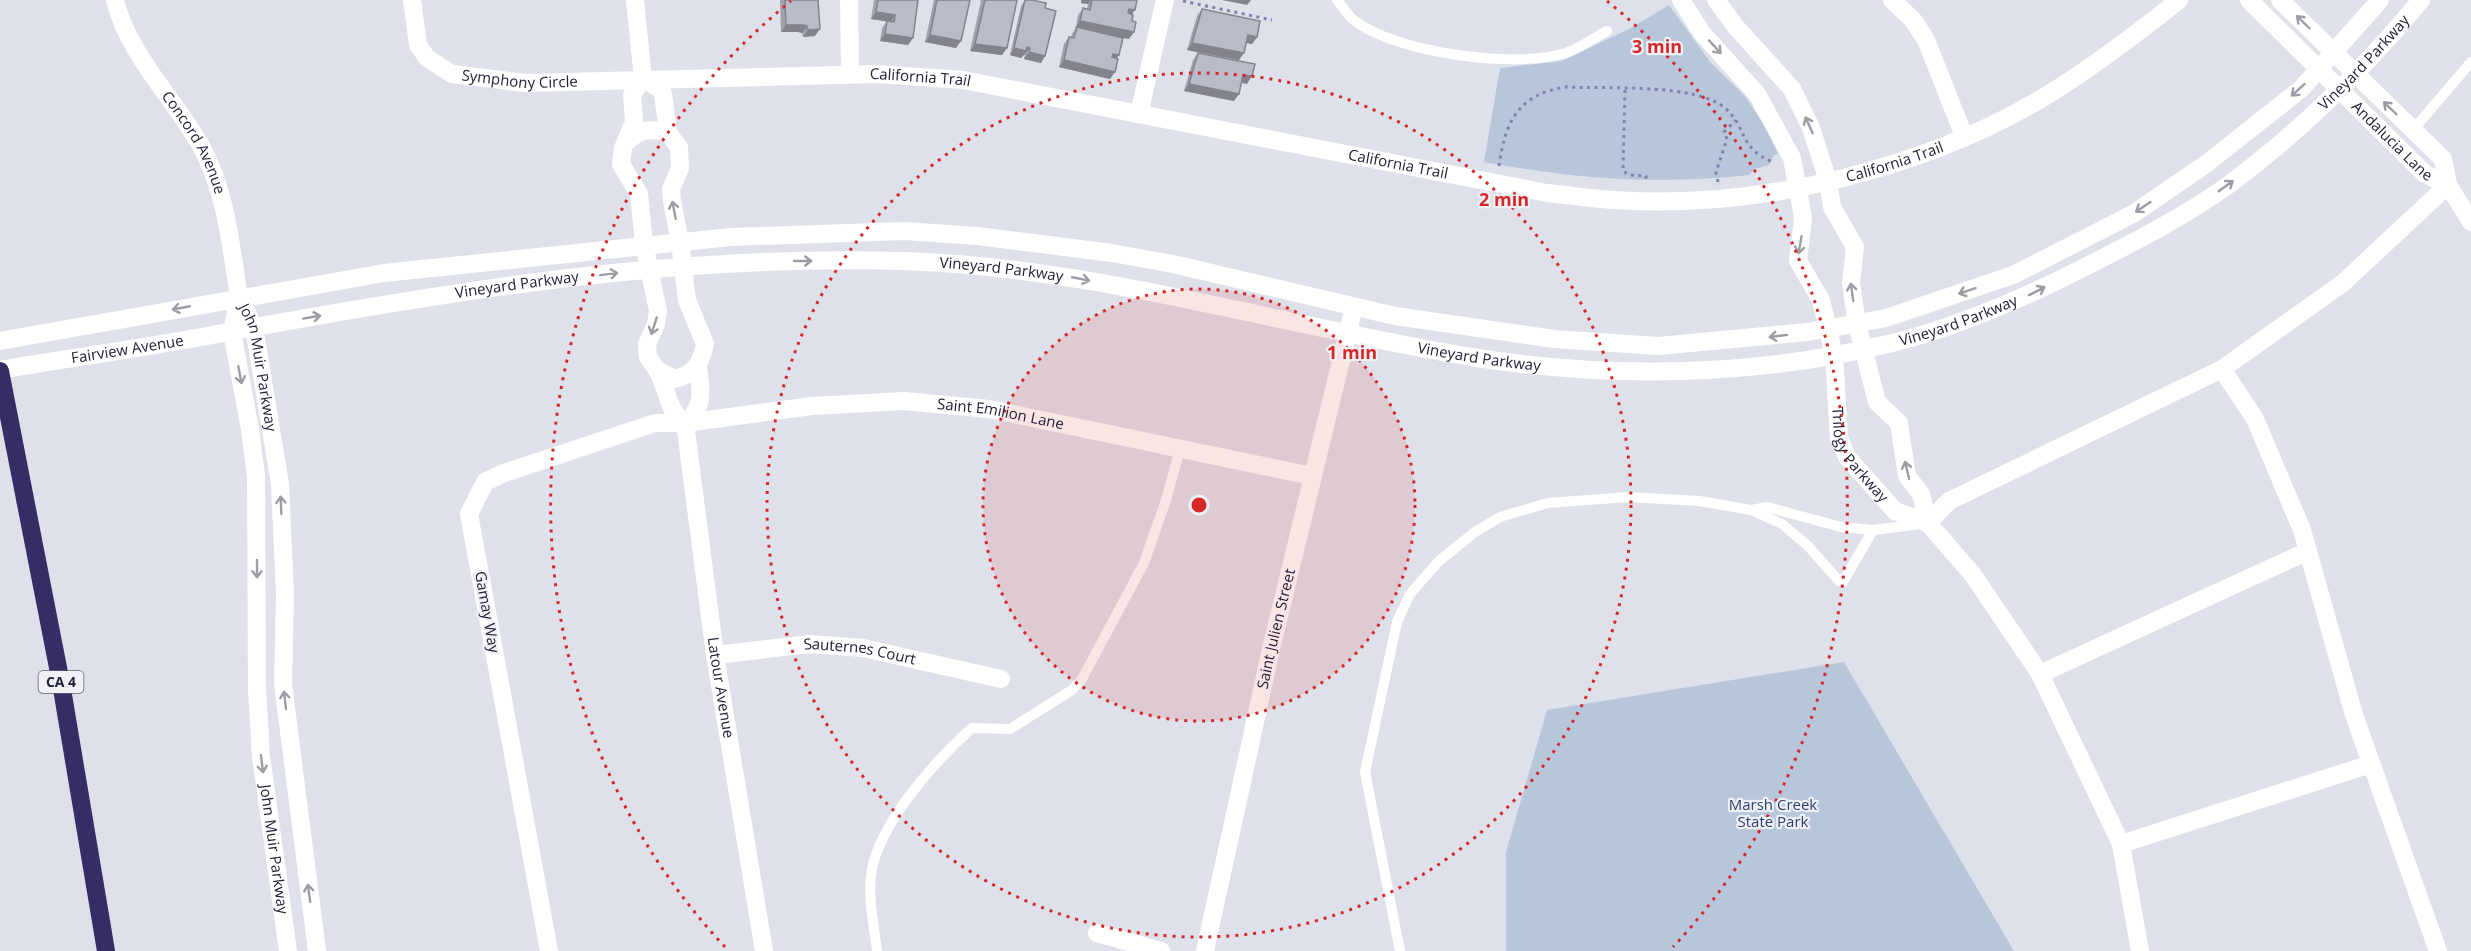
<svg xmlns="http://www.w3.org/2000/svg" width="2471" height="951" viewBox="0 0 2471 951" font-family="'Open Sans',sans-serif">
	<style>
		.park { fill: #b8c6dc }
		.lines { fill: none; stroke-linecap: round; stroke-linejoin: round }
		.path { stroke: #8180ae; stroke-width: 3; stroke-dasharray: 3 4.5; stroke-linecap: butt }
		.lane { stroke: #fff; stroke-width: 10 }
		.street { stroke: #fff; stroke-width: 18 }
		.secondary { stroke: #fff; stroke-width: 18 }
		.highway { stroke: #342d66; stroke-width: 18 }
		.wall { fill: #9fa1ac }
		.shaded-wall { fill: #82838c }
		.building { fill: #b9bbc8; stroke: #82838c; stroke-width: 1.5 }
		.oneway { stroke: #9c9ba6 }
		.ring { fill: none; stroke: #d62828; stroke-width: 3; stroke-dasharray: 3 6 }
		.labels { text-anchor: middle; stroke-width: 4.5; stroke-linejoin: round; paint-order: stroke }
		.shield { fill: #f0f1f7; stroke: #605f73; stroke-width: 1.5 }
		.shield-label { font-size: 14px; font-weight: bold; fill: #22213a }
		.street-label { font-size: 15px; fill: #22213a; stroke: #f0f1f7 }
		.park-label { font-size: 15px; fill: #2b3e70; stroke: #f0f1f7 }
		.centre { fill: #d62828; stroke: #f0f1f7; stroke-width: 3 }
		.ring-label { font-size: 18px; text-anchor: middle; font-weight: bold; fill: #d62828; stroke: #f0f1f7; stroke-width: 4.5; stroke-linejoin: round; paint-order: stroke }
	</style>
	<rect width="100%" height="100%" fill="#dfe1ea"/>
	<path class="park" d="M1669,5l42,58 33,32 21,31 13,28 -4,1 -5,10 -15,4 -5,6c-96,10 -171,4 -265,-13l16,-94 62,-7 69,-33z
		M1844,662l170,289h-508v-99l41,-142z"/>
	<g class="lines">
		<path class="path" d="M1183,1l89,19
			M1625,90l-2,81 6,4 17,1v7
			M1499,166c6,-44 19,-72 67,-79 40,2 130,-4 159,21 23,20 13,40 48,54
			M1718,182l-2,-10 11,-33 -3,-7 12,-12"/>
		<path class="lane" d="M1337,0c6,7 11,16 18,21 42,32 161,48 211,32 14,-5 28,-15 41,-22
			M2413,130l58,-68
			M1752,510l15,-3 74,20 32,3
			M877,951c-3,-27 -11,-61 -4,-87 13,-48 62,-103 99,-136l38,1 62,-39 10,-11 62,-116 22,-63 14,-51
			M1400,951l-35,-179 32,-150 13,-28 29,-33 36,-29 25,-15 48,-14 80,-6 71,4 52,9 31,14 25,21 32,36 4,1 30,-52 49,-6"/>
		<g class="street">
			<path id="s1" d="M115,0c13,55 59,98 86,146 25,45 30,101 38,151"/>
			<path id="s2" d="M412,0l6,45 9,13 25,16 73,9 352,-9 86,6 584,113c23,2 46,6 68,7 145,10 316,-32 439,-109 44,-28 85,-59 125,-91"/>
			<path d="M635,0l8,79 -11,16 2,27 -11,26 -2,16 18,30 5,50 14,67 -2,13 -9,20 1,13 9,13 17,9c20,-4 27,-15 31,-35l-18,-44 -7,-58 -8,-41 -1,-12 9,-21 -1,-21 -11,-14 -5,-39 -4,-6 -16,-9"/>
			<path d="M849,0l1,74"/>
			<path id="s3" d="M1681,0l21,33 55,61 35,64 11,60 -5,43 23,39 13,55 5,83 8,19 48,54 33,12"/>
			<path d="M1716,0l20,27 56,62 19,39 17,53 4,26 23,40 -4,36 6,41 20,78 22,21 8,53 14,18 7,29 45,52 67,99 81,170 19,107"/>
			<path d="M1892,0l21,20 13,20 38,96"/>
			<path id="s4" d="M2249,0l176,174 23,11"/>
			<path d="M2280,0l163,159 5,26 23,37"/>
			<path d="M1139,114l26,-114"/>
			<path d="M627,142c13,-13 24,-14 41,-9"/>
			<path id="s5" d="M657,370c12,20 8,38 28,53l30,232 49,296"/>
			<path d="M685,423c20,-17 16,-32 13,-56"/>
			<path d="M1928,523l21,-22 273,-132"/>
			<path id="s6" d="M715,655l95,-11 53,4 138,31"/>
			<path d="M2040,674l268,-123"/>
			<path d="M2121,844l250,-80"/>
			<path d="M1097,933l64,18"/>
			<path id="s7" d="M549,951l-80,-437 16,-32 19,-9 151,-50h30l127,-17 92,-5 85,8 323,67"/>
			<path id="s8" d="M1205,951l66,-302 83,-342"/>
			<path d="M2438,951l-84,-236 -52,-185 -47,-111 -33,-50 121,-86 105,-98"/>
		</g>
		<g class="secondary">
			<path id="s9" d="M239,297l15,30 26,157 5,111 -2,89 34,267"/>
			<path id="s10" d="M239,297l-7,35 18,97 6,47 1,214 4,66 27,195"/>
			<path d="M0,341l384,-68 347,-36 174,-6 72,5 135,17 61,11 222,52 159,23 104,7 150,-14 78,-14 127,-43 120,-61 73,-50 95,-75 79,-89"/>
			<path id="s11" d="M0,370c76,-13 152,-23 228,-38 222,-41 449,-78 675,-71 193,6 379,65 568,96 139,22 285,20 421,-14 66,-16 130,-44 191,-75 49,-25 99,-50 144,-82 73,-54 137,-117 194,-186"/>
		</g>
		<path class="highway" d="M0,371l61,312 45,268"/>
	</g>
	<path class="wall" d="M780,0h38l-3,36 -12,1 -1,-4 -4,-1h-17z
		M874,0h44l-10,45 -28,-4 2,-13 5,-7 -16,-2z
		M934,0h36l-14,48 -31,-6z
		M979,0h38l-10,48 -5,7 -32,-4 11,-50z
		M1025,0h7l13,8 -4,55 -17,-4 1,-4h-1l-3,3 -11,-3 11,-49z
		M1081,0h56l-2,10 -4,4 -2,25 -11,-2 -1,21 -7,21 -51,-12 5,-23 5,-7h2l1,-3 4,-6 2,-13 5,-7 4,1 1,-5 -7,-1z
		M1202,9l55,28 -5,7 -6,-1 -7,17 -52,-10 10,-34z
		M1198,53l49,31 -6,-2 -7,19 -50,-10 9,-31z"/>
	<path class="shaded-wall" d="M1082,0h9l-3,4 -7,-1z
		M1222,0h29l-4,5z
		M1129,9l6,1 -5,7 -6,-1z
		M876,12l19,3 -5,7 -19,-3z
		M1080,21l54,11 -5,7 -54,-11z
		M786,25h17l4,1 -5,7 -4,-1h-17z
		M820,29l-5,7 -12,1 5,-7z
		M885,34l28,4 -5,7 -28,-4z
		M930,35l31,6 -5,7 -31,-6z
		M1248,35l9,2 -5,7 -9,-2z
		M1192,43l52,10 -5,7 -52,-10z
		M975,44l32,4 -5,7 -32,-4z
		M1027,47l3,1 -9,10 -11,-3 4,-7z
		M1029,52l16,4 -4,7 -17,-4z
		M1113,54l6,1 -5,7 -6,-1z
		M1064,60l51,12 -5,7 -51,-12z
		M1243,75l9,1 -5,8 -9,-2z
		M1189,84l50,10 -5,7 -50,-10z"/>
	<path class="building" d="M785,0h33l2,29 -12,1 -1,-4 -4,-1h-17z
		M878,0h40l-5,38 -28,-4 2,-13 7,1 1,-7 -19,-3z
		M937,0h33l-9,41 -31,-6z
		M985,0h32l-10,48 -32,-4z
		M1025,0h7l14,3 -1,5 11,3 -11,45 -16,-4 1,-4 -3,-1 -1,4 -12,-3z
		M1092,0h45l-2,10 -6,-1 -1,4 5,2 -1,6 4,1 -2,10 -54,-11 3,-13 7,2z
		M1202,9l58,12 -3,16 -9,-2 -4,18 -52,-10z
		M1077,27l46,11 -4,17 -6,-1 -1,3 6,2 -3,13 -51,-12 5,-23 5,1z
		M1198,53l57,11 -3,12 -9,-1 -4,19 -50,-10z"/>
	<defs><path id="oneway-shaft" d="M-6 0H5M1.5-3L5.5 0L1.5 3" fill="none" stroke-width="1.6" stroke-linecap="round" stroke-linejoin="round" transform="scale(1.5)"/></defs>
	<g class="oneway">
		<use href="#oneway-shaft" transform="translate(2303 22) rotate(-136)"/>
		<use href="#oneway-shaft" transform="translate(1715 47) rotate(48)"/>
		<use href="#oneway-shaft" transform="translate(2298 90) rotate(138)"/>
		<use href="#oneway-shaft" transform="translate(2390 108) rotate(-136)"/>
		<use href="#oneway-shaft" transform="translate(1809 125) rotate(-114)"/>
		<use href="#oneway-shaft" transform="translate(2226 186) rotate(-36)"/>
		<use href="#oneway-shaft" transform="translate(2143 207) rotate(146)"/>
		<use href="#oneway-shaft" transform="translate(674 210) rotate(-101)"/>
		<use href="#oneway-shaft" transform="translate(1800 245) rotate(100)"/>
		<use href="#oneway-shaft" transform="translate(803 261)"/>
		<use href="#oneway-shaft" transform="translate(609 274) rotate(-7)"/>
		<use href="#oneway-shaft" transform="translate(1081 279) rotate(11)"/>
		<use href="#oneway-shaft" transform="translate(1967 291) rotate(161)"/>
		<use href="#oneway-shaft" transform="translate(2037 291) rotate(-27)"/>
		<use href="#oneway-shaft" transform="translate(1852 292) rotate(-98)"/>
		<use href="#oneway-shaft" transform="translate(181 308) rotate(169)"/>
		<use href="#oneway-shaft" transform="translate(312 317) rotate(-10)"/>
		<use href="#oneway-shaft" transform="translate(654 326) rotate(108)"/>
		<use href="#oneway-shaft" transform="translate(1778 336) rotate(173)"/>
		<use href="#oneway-shaft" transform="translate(240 375) rotate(79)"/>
		<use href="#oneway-shaft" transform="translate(1907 470) rotate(-104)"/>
		<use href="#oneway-shaft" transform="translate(281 505) rotate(-92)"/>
		<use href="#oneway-shaft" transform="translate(257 569) rotate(90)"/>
		<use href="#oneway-shaft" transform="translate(285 700) rotate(-96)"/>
		<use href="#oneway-shaft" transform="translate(262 764) rotate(83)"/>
		<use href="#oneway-shaft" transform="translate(309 893) rotate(-98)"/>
	</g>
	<circle cx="1199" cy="505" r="216" fill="#d62828" fill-opacity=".12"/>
	<g class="ring">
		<circle cx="1199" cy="505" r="216"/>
		<circle cx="1199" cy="505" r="432"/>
		<path d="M725 947A648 648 0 0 1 791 1M1607 1A648 648 0 0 1 1673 947"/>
	</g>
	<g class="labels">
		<rect class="shield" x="38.5" y="671" width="45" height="22" rx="4.5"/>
		<g class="shield-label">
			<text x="61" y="687">CA 4</text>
		</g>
		<g class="street-label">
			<text dy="5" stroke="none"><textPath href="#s11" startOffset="2468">Vineyard Parkway</textPath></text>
			<text dy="5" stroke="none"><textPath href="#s2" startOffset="159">Symphony Circle</textPath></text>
			<text dy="5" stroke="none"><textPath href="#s2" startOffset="560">California Trail</textPath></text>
			<text dy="5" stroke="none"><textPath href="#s4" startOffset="201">Andalucia Lane</textPath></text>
			<text dy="5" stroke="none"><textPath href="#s1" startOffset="164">Concord Avenue</textPath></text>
			<text dy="5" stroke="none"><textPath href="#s2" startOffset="1550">California Trail</textPath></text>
			<text dy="5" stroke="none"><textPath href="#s2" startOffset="1046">California Trail</textPath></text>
			<text dy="5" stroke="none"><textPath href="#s11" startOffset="1010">Vineyard Parkway</textPath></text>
			<text dy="5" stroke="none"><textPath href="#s11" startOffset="524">Vineyard Parkway</textPath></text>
			<text dy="5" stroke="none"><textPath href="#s11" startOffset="1982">Vineyard Parkway</textPath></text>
			<text dy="5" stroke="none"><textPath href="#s11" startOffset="129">Fairview Avenue</textPath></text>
			<text dy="5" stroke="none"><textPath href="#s11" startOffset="1496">Vineyard Parkway</textPath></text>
			<text dy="5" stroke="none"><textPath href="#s9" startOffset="74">John Muir Parkway</textPath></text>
			<text dy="5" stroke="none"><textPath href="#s7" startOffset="1008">Saint Emilion Lane</textPath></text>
			<text dy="5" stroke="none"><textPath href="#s3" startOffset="507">Trilogy Parkway</textPath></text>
			<text transform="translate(487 612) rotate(80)" y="5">Gamay Way</text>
			<text dy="5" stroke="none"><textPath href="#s8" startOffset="330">Saint Julien Street</textPath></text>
			<text dy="5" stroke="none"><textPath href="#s6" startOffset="146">Sauternes Court</textPath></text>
			<text dy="5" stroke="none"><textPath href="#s5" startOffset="328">Latour Avenue</textPath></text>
			<text dy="5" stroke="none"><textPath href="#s10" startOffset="556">John Muir Parkway</textPath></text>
		</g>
		<g class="park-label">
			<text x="1773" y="810">Marsh Creek<tspan x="1773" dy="17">State Park</tspan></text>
		</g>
	</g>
	<circle cx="1199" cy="505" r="9" class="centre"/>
	<g class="ring-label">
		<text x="1657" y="53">3 min</text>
		<text x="1504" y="206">2 min</text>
		<text x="1352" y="359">1 min</text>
	</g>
</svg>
